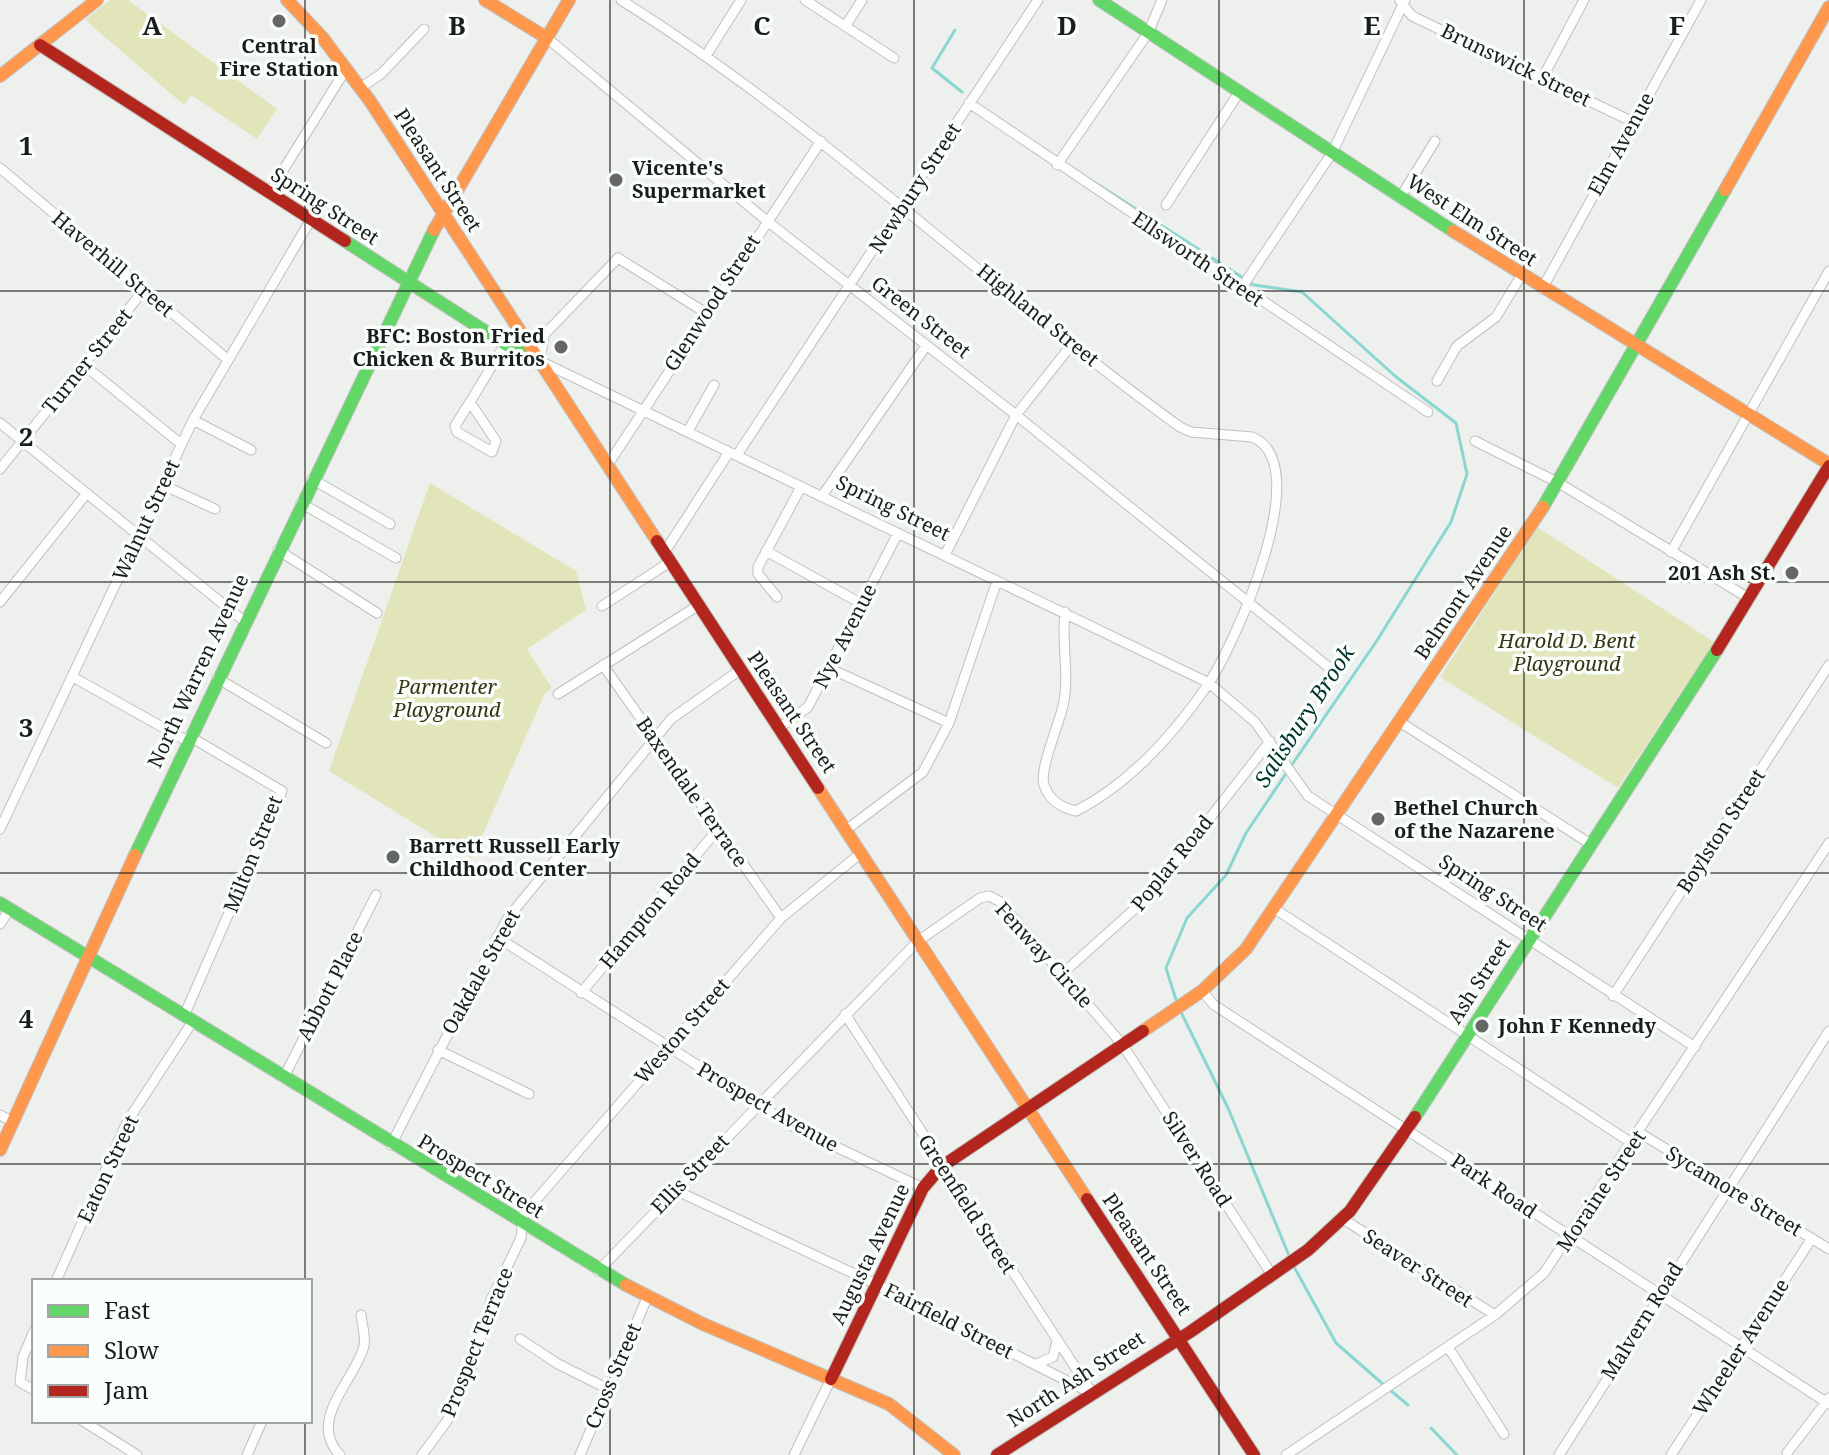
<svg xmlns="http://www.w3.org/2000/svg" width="1829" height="1455" viewBox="0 0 1829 1455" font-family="'Noto Serif',serif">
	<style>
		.green { fill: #e2e5ba }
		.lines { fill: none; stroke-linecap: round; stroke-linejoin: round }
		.stream { stroke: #8ad6d0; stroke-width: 3 }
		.street-casing { stroke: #bfc1bf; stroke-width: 11 }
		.fast-casing { stroke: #bfc1bf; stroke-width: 14 }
		.slow-casing { stroke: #bfc1bf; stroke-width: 14 }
		.jam-casing { stroke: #bfc1bf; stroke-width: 14 }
		.street { stroke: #fcfdfc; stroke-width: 9 }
		.fast { stroke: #63d668; stroke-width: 12 }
		.slow { stroke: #ff974d; stroke-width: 12 }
		.jam { stroke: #b3261e; stroke-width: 12 }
		.grid { fill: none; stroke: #1b1d1c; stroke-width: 2; stroke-opacity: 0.55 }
		.poi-dot { fill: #656766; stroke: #fafefb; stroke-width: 3 }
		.labels { text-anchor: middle; stroke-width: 7; stroke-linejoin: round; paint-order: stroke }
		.poi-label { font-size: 20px; font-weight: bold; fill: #1b1d1c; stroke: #fafefb; text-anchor: start }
		.street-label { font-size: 20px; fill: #1b1d1c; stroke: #fafefb }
		.park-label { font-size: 20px; font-style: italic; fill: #333411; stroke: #fafefb }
		.water-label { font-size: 22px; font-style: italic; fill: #003330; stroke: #fafefb }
		.grid-label { font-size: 26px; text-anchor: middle; font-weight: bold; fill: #1b1d1c; stroke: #fafefb; stroke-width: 7; stroke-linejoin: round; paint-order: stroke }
	</style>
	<rect width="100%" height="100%" fill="#eef0ee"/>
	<path class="green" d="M110,0h18l149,109 -20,30 -66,-44 -7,10 -99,-85z
		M430,483l146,88 10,39 -59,39 25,39 -7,5 -73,166 -143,-88z
		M1537,527l177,115 -96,146 -178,-111z"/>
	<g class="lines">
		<path class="stream" d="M955,30l-23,38 30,24
			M1094,182l160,103 48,7 93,84 61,47 11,51 -16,48 -75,120 -85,124
			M1177,1003l-11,-35 21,-50 39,-43 20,-42 41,-61
			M1180,1010l48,98 62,150
			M1293,1265l43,78 48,42
			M1390,1390l18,15
			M1431,1428l26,27"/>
		<g class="street-casing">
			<path id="street" d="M621,0c199,125 369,289 559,427l11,5 61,5c66,26 -18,209 -45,249 -34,49 -78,98 -131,125 -14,-3 -27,-11 -32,-26 -5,-15 15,-61 19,-79 7,-31 -2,-63 2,-94
				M805,0l89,58
				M1400,1l12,15 221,106
				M846,25l16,-25
				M547,38l220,183 249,194 315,254
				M707,54l34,-54
				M1543,77l41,-77
				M360,88l21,-14 43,-45
				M969,103l459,309
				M1057,165l91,-132 14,-33
				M0,168l227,191
				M269,193l77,-124
				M1400,198l35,-57
				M1166,205l72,-111
				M1242,287l90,-134 73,-153
				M1542,289l159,-289
				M706,313l-88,-55 -74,77 -4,26 669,322 46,39 53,74 387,251
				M84,365l97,79
				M1437,381l20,-35 39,-29 25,-41
				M470,402l26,39 -4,11 -35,-20 -2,-6 15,-24 2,-3 33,-55
				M193,420l58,30
				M0,423l244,198
				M688,431l26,-46
				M1475,441l84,42 191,116
				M737,455l301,-455
				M607,466l214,-325
				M0,469l143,-178
				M312,479l78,45
				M163,485l52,24
				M822,496l104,-150
				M301,503l95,55
				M278,550l99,63
				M766,551l96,53
				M1671,552l158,-281
				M664,553l65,-101
				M945,555l71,-140 57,-72
				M777,597l-19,-23v-7l43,-80
				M0,602l87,-109
				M602,606l68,-44
				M603,665l178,253
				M831,669l118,54
				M73,677l114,64
				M217,678l109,65
				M558,694l141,-89
				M1400,722l192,123
				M779,728l29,-21 90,-174
				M0,829l193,-409 117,-199
				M846,830l77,-58 26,-49 48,-142
				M1275,909l358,235
				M0,924l10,-15
				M497,937l297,190 129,61
				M1062,974l87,-78 121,-155
				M1202,991l12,14 615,399
				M581,993l137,-164
				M1613,996l216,-331
				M845,1014l245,376
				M184,1016l98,-225 -93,-55
				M438,1050l91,44
				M284,1077l92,-182
				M0,1115l13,7
				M1640,1133l189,116
				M391,1145l116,-226 164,-200 69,-49
				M675,1190l201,94 215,109
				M1343,1219l152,96
				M598,1271l320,-330 62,-43 9,-2 10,5 123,143 150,231
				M56,1281l71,-159 66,-101
				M34,1331l-11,26 -3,25 14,8
				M520,1339l38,25 50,25
				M1448,1347l56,87
				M1036,1364l17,-7 4,-16
				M83,1421l54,34
				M1787,1453l42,-55
				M247,1455l15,-34
				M340,1455c-34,-35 16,-76 24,-109 2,-9 -2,-21 -3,-31
				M422,1455l25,-34 26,-57 18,-64 30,-62 2,-23 258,-297 80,-65
				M580,1455l67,-157
				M794,1455l37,-76
				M1286,1455l209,-140 49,-42 285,-430
				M1559,1455l270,-424
				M1671,1455l141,-217"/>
		</g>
		<g class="fast-casing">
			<path id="fast" d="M1099,0l354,231
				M345,241l160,103 29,14
				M1543,507l182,-317
				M135,855l299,-625
				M0,903l626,382
				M1415,1117l302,-467"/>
		</g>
		<g class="slow-casing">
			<path id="slow" d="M287,0l35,37 48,64 287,440
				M485,0l62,38
				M0,76l97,-76
				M1725,190l104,-183
				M434,230l135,-230
				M1453,231l376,233
				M818,788l269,411
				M1143,1031l59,-40 44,-42 297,-442
				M0,1150l135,-295
				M626,1285l77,39 186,80 65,51"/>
		</g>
		<g class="jam-casing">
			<path id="jam" d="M40,45l305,196
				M657,541l161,247
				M1717,650l112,-184
				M1087,1199l167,256
				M831,1379l92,-191 18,-21 202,-136
				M997,1455l193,-123 118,-82 42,-39 65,-94"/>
		</g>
		<use href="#street" class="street"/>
		<use href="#fast" class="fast"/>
		<use href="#slow" class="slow"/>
		<use href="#jam" class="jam"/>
	</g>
	<path class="grid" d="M305,0v1281M610,0v1455M914,0v1455M1219,0v1455M1524,0v1455M0,291h1829M0,582h1829M0,873h1829M0,1164h1829M305,1421v34"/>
	<g class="poi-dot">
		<circle cx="279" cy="21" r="8"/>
		<circle cx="616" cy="180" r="8"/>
		<circle cx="561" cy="347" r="8"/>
		<circle cx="1792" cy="573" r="8"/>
		<circle cx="1378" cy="819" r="8"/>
		<circle cx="393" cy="857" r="8"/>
		<circle cx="1482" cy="1026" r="8"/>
	</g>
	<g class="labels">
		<g class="poi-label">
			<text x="279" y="53" text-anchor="middle">Central<tspan x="279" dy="23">Fire Station</tspan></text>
			<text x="632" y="175">Vicente's<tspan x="632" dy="23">Supermarket</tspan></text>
			<text x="545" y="343" text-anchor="end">BFC: Boston Fried<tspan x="545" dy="23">Chicken &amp; Burritos</tspan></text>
			<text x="1776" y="580" text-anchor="end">201 Ash St.</text>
			<text x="1394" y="815">Bethel Church<tspan x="1394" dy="23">of the Nazarene</tspan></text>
			<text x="409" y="853">Barrett Russell Early<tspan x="409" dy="23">Childhood Center</tspan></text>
			<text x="1498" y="1033">John F Kennedy</text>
		</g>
		<g class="street-label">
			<text transform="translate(1516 65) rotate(26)" y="7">Brunswick Street</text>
			<text transform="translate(1621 144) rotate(-61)" y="7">Elm Avenue</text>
			<text transform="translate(438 170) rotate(57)" y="7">Pleasant Street</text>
			<text transform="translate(915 188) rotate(-57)" y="7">Newbury Street</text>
			<text transform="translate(325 206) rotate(33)" y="7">Spring Street</text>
			<text transform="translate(1472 220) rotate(33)" y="7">West Elm Street</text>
			<text transform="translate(1198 259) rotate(34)" y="7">Ellsworth Street</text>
			<text transform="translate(113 264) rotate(40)" y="7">Haverhill Street</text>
			<text transform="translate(712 303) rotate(-57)" y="7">Glenwood Street</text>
			<text transform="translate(1038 315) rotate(39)" y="7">Highland Street</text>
			<text transform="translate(921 317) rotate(38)" y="7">Green Street</text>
			<text transform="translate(87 361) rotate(-51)" y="7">Turner Street</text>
			<text transform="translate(893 508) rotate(26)" y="7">Spring Street</text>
			<text transform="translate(146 520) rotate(-65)" y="7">Walnut Street</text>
			<text transform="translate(1463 592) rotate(-56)" y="7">Belmont Avenue</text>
			<text transform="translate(845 636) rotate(-63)" y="7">Nye Avenue</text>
			<text transform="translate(198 671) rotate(-65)" y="7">North Warren Avenue</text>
			<text transform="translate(792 712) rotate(56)" y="7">Pleasant Street</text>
			<text transform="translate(692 792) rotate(55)" y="7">Baxendale Terrace</text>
			<text transform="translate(1721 831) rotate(-57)" y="7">Boylston Street</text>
			<text transform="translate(253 854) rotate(-68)" y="7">Milton Street</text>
			<text transform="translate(1172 863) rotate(-51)" y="7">Poplar Road</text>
			<text transform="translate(1493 893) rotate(33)" y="7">Spring Street</text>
			<text transform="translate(650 911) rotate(-50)" y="7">Hampton Road</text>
			<text transform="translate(1044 955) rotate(48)" y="7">Fenway Circle</text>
			<text transform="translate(481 972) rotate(-61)" y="7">Oakdale Street</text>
			<text transform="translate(1479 981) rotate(-57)" y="7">Ash Street</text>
			<text transform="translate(330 986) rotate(-63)" y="7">Abbott Place</text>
			<text transform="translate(682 1031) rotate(-49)" y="7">Weston Street</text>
			<text transform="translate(768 1107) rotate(30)" y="7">Prospect Avenue</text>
			<text transform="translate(1197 1159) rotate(57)" y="7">Silver Road</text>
			<text transform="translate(108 1169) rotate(-65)" y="7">Eaton Street</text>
			<text transform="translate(690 1174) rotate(-46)" y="7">Ellis Street</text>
			<text transform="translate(481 1176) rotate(31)" y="7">Prospect Street</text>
			<text transform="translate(1494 1186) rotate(34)" y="7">Park Road</text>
			<text transform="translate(1601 1191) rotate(-56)" y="7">Moraine Street</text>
			<text transform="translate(1734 1191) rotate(31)" y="7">Sycamore Street</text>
			<text transform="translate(967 1204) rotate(57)" y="7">Greenfield Street</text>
			<text transform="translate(870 1254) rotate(-64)" y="7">Augusta Avenue</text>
			<text transform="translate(1147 1254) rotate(56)" y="7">Pleasant Street</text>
			<text transform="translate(1418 1268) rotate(33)" y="7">Seaver Street</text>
			<text transform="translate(949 1321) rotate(27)" y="7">Fairfield Street</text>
			<text transform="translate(1642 1321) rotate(-58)" y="7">Malvern Road</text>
			<text transform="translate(477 1342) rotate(-68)" y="7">Prospect Terrace</text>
			<text transform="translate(1741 1347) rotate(-57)" y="7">Wheeler Avenue</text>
			<text transform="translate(613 1376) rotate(-67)" y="7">Cross Street</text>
			<text transform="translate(1076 1379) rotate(-33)" y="7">North Ash Street</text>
		</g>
		<g class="park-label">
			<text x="1567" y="648">Harold D. Bent<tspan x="1567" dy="23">Playground</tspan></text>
			<text x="447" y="694">Parmenter<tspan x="447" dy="23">Playground</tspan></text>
		</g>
		<g class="water-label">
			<text transform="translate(1304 716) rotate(-57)" y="8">Salisbury Brook</text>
		</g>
	</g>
	<g class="grid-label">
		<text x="152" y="35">A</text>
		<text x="457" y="35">B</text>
		<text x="762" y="35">C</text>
		<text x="1067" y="35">D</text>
		<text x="1372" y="35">E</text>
		<text x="1677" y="35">F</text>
		<text x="26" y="155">1</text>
		<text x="26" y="446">2</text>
		<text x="26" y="737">3</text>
		<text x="26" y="1028">4</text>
	</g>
	<rect x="32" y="1279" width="280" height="144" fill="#fafefb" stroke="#a1a4a2" stroke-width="2"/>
	<rect x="48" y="1305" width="40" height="12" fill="#63d668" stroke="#a1a4a2" stroke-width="2"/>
	<text x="104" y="1319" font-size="24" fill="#1b1d1c">Fast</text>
	<rect x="48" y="1345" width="40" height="12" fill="#ff974d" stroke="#a1a4a2" stroke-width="2"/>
	<text x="104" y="1359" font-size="24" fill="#1b1d1c">Slow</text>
	<rect x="48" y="1385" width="40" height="12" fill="#b3261e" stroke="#a1a4a2" stroke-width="2"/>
	<text x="104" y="1399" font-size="24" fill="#1b1d1c">Jam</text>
</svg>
